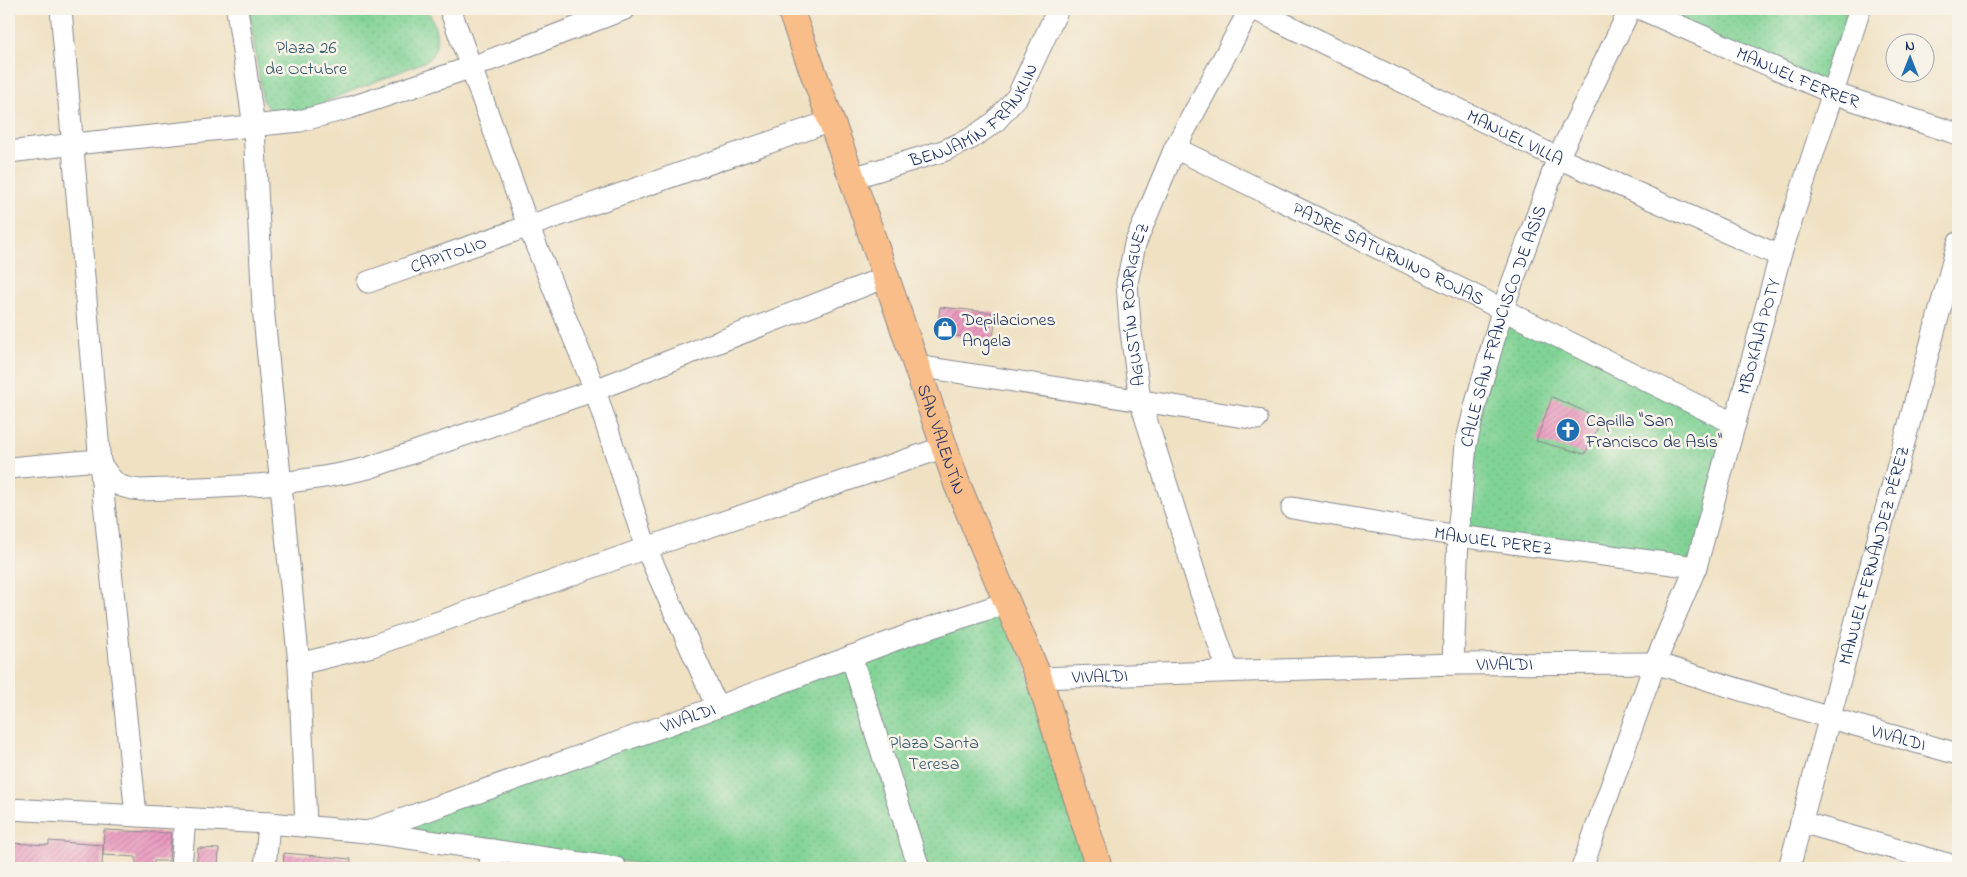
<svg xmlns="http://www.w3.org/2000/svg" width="1967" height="877" viewBox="0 0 1967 877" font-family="'Indie Flower',sans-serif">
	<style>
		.park { fill: url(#park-dots); stroke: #4e817a }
		.building { fill: url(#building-hatch) }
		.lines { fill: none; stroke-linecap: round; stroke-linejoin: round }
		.minor-casing { stroke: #868890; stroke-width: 23 }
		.major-casing { stroke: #868890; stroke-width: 28 }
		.minor { stroke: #fff; stroke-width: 21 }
		.major { stroke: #f8bd88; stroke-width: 26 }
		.labels { text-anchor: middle; stroke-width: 5; stroke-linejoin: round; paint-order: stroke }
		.park-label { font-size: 18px; fill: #34586c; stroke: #f7f3e8 }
		.street-label { font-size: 18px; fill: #1b2f5e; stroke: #f7f3e8 }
		.poi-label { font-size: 18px; fill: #1b2f5e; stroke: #f7f3e8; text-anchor: start }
	</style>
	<defs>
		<pattern id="park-dots" width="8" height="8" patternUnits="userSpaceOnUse" patternTransform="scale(1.25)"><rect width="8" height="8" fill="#81d395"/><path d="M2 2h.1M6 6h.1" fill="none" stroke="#6fb583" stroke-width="1.8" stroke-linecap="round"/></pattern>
		<pattern id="building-hatch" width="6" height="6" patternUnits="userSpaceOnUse" patternTransform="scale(1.25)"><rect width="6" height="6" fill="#eb9abf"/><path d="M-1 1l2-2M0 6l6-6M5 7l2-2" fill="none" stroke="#be7e9e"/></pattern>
	</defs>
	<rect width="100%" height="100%" fill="#f7f3e8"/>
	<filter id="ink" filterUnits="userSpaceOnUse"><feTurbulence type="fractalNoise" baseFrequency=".02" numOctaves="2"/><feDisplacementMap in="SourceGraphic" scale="10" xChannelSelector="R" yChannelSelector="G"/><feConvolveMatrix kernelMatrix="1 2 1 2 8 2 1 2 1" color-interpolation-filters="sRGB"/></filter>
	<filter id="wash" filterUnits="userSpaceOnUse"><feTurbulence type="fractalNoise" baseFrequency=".0096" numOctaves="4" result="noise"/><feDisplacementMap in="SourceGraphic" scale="20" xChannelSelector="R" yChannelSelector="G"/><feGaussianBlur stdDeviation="1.12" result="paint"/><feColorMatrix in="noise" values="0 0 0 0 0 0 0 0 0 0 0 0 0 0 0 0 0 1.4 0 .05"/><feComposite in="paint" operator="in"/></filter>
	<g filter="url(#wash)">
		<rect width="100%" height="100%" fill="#f0e1c3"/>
		<path class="park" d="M249,9h179c8,20 15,35 -1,52l-133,53c-14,0 -22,-1 -31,-12z
			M1641,9h215l-24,84z
			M1504,313l231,111 -39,143 -231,-31 1,-60z
			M1003,604l94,264h-421l-290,-35z"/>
		<g id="blocks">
			<path class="building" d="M940,307l56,6 -3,27 -56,-6z
				M1552,397l50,22 -17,35 -49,-13z
				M104,830l67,3 -2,28h-15l-1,7h-17v-11l-33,-2z
				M49,841l54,4 -1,23h-93v-25l40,2z
				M198,848l21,1 -1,19h-22z
				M284,853l67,6 -1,9h-67z"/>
		</g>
	</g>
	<g filter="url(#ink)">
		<use href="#blocks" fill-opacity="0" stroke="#868890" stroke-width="1"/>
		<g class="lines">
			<g class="minor-casing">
				<g id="minor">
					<path d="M61,9l39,454 36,352"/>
					<path d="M237,9l17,118 9,180 36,357 7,162"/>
					<path d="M450,9l79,219 66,162 51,158 71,159"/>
					<path id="s1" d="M1254,9l304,149 222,98"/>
					<path id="s2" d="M1641,9l191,84 126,41"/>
					<path id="s3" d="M1175,148l560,276"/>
					<path d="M9,152l65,-8 226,-23 49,-13 123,-41 153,-58"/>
					<path id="s4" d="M852,178l91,-27 27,-12 25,-17 22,-25 41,-88"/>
					<path id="s5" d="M368,282l463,-161"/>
					<path d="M917,366l340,53"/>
					<path d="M9,468l78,-7 13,2c13,20 17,25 41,27 79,-3 150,-3 227,-22l227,-78 291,-113"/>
					<path id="s6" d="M1292,508l166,28 238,31"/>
					<path d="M851,656l68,212"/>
					<path d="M299,664l73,-18 274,-98 299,-101"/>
					<path id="s7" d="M1453,664l5,-128 8,-92 10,-41 26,-92 56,-153 72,-149"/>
					<path id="s8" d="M1228,670l-27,-77 -61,-193 -10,-76 -3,-41 8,-39 40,-96 75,-139"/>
					<path id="s9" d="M1039,678l414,-14 202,-1 175,55 128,36"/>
					<path d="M9,809l260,14 98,9 249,36"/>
					<path d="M1801,822l157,45"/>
					<path id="s10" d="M367,832l350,-125 194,-73 98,-32"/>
					<path d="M181,868l4,-50"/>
					<path d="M265,868l4,-45"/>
					<path d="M489,868l4,-18"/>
					<path id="s11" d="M1582,868l73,-205 41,-96 84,-311 80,-247"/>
					<path id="s12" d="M1789,868l169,-625"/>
				</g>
			</g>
			<g class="major-casing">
				<g id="major">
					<path id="s13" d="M790,9l62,169 105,306 82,194 60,190"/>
				</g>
			</g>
			<use href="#minor" class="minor"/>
			<use href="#major" class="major"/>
		</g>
	</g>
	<defs>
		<g id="shop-disc" transform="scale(1.25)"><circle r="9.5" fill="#1f6fb2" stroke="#f7f3e8"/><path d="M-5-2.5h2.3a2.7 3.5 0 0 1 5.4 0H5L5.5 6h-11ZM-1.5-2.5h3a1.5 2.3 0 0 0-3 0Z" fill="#fff"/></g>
		<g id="church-disc" transform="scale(1.25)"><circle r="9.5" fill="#1f6fb2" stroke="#f7f3e8"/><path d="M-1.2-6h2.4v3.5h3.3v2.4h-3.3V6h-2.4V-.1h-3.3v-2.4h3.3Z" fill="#fff"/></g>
	</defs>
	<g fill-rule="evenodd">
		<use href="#shop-disc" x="945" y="329"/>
		<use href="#church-disc" x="1568" y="430"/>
	</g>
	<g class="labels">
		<g class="park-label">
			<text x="306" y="53">Plaza 26<tspan x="306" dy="21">de Octubre</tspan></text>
			<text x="934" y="748">Plaza Santa<tspan x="934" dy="21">Teresa</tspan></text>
		</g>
		<g class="street-label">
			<text dy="6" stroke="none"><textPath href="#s2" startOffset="171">MANUEL FERRER</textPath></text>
			<text dy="6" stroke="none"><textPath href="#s4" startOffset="142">BENJAMÍN FRANKLIN</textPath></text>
			<text dy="6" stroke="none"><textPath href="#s1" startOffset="291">MANUEL VILLA</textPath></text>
			<text dy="6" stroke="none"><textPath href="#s5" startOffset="85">CAPITOLIO</textPath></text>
			<text dy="6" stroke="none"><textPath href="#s3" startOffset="238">PADRE SATURNINO ROJAS</textPath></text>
			<text dy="6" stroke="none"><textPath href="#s8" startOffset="381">AGUSTÍN RODRIGUEZ</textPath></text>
			<text dy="6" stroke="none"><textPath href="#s7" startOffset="344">CALLE SAN FRANCISCO DE ASÍS</textPath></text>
			<text dy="6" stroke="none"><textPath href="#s11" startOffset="561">MBOKAJA POTY</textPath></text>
			<text dy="6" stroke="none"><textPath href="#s13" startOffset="456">SAN VALENTÍN</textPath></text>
			<text dy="6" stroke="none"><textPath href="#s6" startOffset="204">MANUEL PEREZ</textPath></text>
			<text dy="6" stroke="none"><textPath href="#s12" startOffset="324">MANUEL FERNÁNDEZ PÉREZ</textPath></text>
			<text dy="6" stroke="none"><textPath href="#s9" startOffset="466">VIVALDI</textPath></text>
			<text dy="6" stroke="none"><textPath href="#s9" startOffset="61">VIVALDI</textPath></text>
			<text dy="6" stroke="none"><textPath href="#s10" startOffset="341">VIVALDI</textPath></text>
			<text dy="6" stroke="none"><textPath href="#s9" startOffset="871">VIVALDI</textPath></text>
		</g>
		<g class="poi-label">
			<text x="962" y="325">Depilaciones<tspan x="962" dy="21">Angela</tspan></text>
			<text x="1586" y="426">Capilla "San<tspan x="1586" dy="21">Francisco de Asís"</tspan></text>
		</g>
	</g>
	<rect width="1967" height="877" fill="none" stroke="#f7f3e8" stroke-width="30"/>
	<g transform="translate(1910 58)"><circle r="24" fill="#f7f3e8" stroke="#9fa5b1"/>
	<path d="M0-4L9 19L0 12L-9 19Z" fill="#1f6fb2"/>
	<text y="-8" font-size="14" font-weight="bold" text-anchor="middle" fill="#1b2f5e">N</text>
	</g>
</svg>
